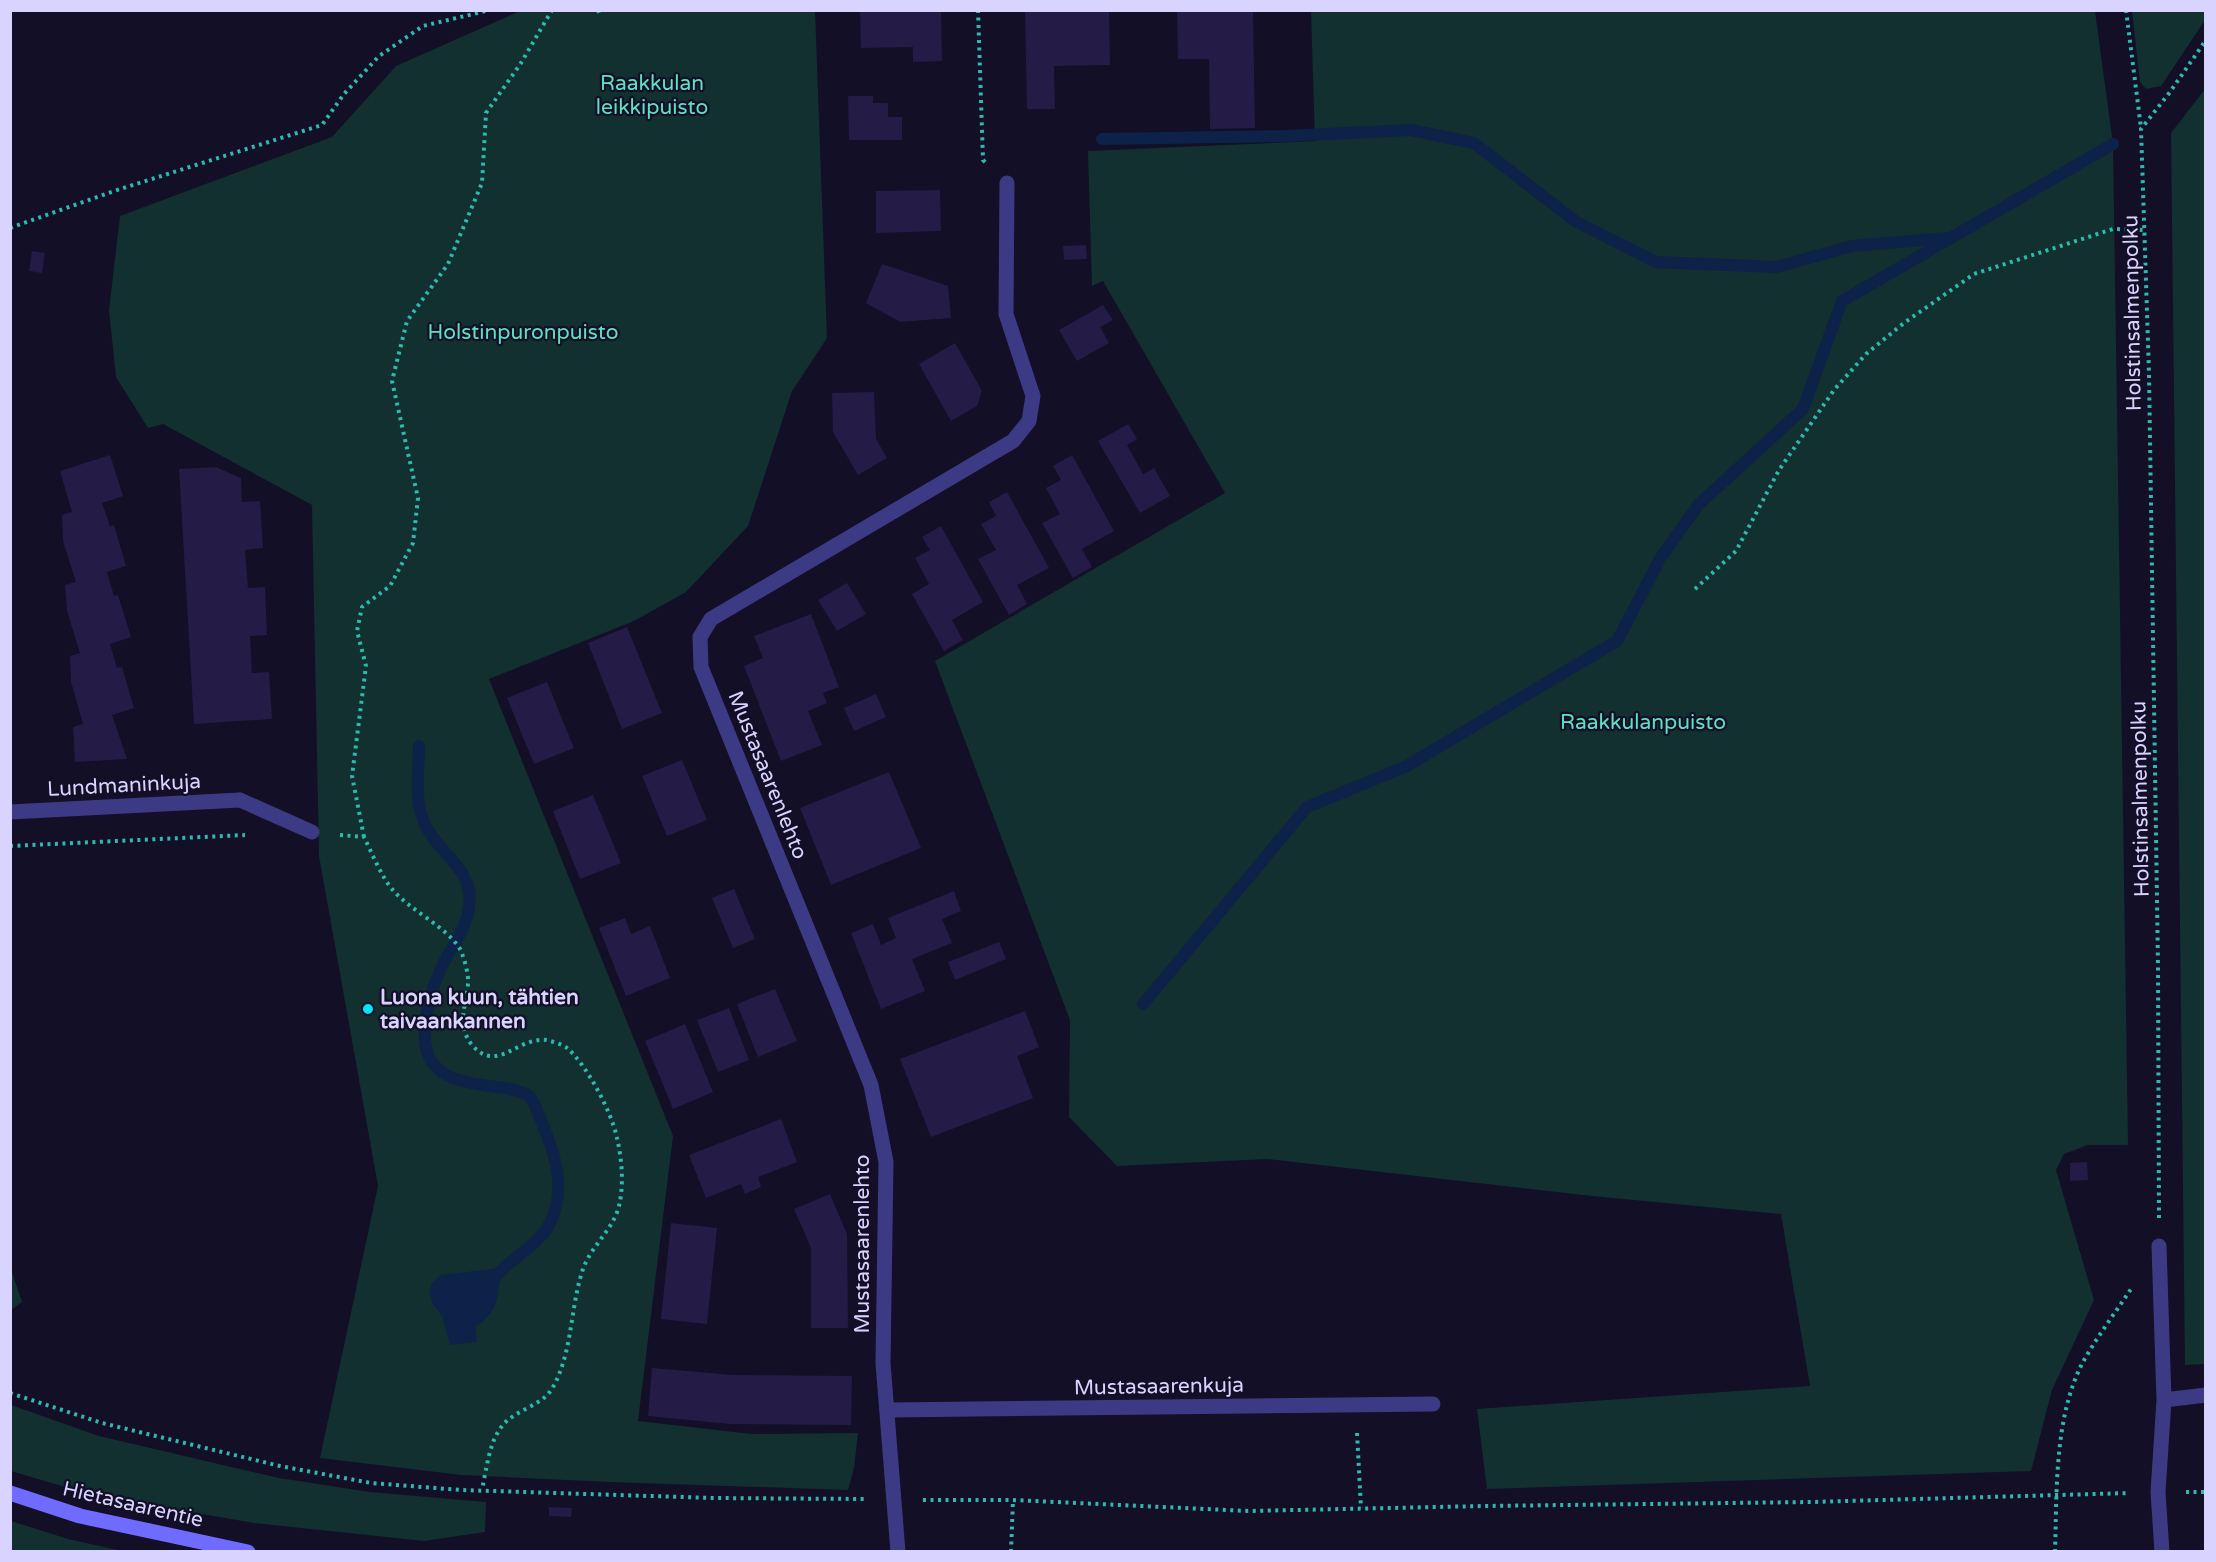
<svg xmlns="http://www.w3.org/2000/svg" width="2216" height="1562" viewBox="0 0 2216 1562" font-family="'Varela Round',sans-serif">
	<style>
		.green { fill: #12302f }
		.water { fill: #0c2248 }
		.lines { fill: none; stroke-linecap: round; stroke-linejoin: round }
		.stream { stroke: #0c2248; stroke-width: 12 }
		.building { fill: #241b47 }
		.path { stroke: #2fb8b0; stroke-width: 4; stroke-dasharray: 3 4.5; stroke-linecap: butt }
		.lane { stroke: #3d3a85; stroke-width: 15 }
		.street { stroke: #3d3a85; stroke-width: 15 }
		.secondary { stroke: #6f6bff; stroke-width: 15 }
		.poi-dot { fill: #00e5ff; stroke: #130f26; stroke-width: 2 }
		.labels { text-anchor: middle; stroke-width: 4.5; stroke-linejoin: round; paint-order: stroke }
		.park-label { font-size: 21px; fill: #5fe0c0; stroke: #130f26 }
		.street-label { font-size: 21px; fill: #d9d4ff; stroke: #130f26 }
		.poi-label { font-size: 21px; font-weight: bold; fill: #d9d4ff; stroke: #130f26; text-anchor: start }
	</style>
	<rect width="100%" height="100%" fill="#130f26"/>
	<path class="green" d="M520,11h295l12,327 -35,53 -44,135 -62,66 -52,29 -145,58 184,457 -35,285 114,13 106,-1 -4,35 -6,22 -239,-8 -148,-7 -141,-17 58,-272 -59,-330 -7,-351 -149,-81 -15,4 -32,-51 -7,-67 11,-94 212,-79 64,-71z
		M1311,11h784l18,133 15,1001h-40l-24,9 -8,16 38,130 -42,90 -21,81 -544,18 -10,-80 333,-23 -29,-172 -189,-18 -324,-37 -151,7 -48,-49 1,-97 -135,-359 290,-168 -122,-212 -11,5 -4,-135 227,-10z
		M2132,11h73v9l-44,66 -15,3 -6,-7z
		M2205,89l1,1275 -21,1 -14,-1232z
		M11,1269l11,33 -11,8h-1z
		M11,1405l88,31 180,42 91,14 116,10 -1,30 -61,9 -170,-18 -162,-28 -81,-24z
		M11,1521l57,18 54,12h-111z"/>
	<path class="water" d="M501,1268c-4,28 0,42 -26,59l2,15 -27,3 -8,-29 -9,-12 -4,-11 3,-10 9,-8z"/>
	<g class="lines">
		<path class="stream" d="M1102,139l183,-3 126,-6 63,13 101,78 81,41 120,5 76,-21 95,-8
			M419,746c0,16 -4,54 2,68 2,5 4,12 7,16 16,28 46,40 41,77 -3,25 -21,43 -30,66 -9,19 -17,54 -13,75 7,35 51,36 79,40 8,2 19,3 25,9 5,5 7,15 10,21 15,35 28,73 8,109 -14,22 -40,32 -55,53
			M1143,1004l164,-197 98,-40 212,-126 44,-84 38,-53 104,-95 39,-108 271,-157"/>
	</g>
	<path class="building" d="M941,10l1,51 -29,1v-15l-52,1 -1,-37z
		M1025,10h84l1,55 -56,1 1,43h-28z
		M1177,10l76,1 2,117 -45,1 -1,-70h-31z
		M848,96h25v7h15v14h14v23h-53z
		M940,190l1,41 -65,2v-42z
		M1086,245l1,14 -23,1 -1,-14z
		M32,251l13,2 -3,20 -13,-2z
		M882,264l66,22 3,32 -51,4 -34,-19z
		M1103,305l10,15 -13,7 9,16 -32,18 -18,-31z
		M955,343l27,48 -5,15 -26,15 -32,-57z
		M874,392l2,47 11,19 -29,17 -25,-43 -1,-39z
		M1128,424l9,15 -10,6 16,29 11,-6 16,28 -30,17 -42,-72z
		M110,455l13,41 -21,7 8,23 4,-1 12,41 -19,6 7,24 4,-1 13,42 -21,7 7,24 5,-1 12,41 -22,7 15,44 -52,3 -2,-35 10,-3 -12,-42 -1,-26 10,-3 -13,-42 -2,-26 11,-3 -13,-41 -1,-26 10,-3 -12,-41z
		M1072,455l42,76 -32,18 10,18 -19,11 -31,-55 18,-9 -14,-26 15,-8 -8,-14z
		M216,467l25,11 1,24 18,-1 3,47 -18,2 3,38 17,-1 2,48 -17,1 2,37 17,-1 3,47 -78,5 -15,-255z
		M1007,492l42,76 -32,17 10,19 -18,11 -31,-56 18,-9 -15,-26 15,-8 -7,-14z
		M941,526l42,76 -31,18 11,20 -19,11 -32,-57 17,-10 -14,-26 15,-8 -8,-13z
		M847,583l19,31 -29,17 -19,-31z
		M811,614l28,73 -16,6 4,10 -19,8 14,34 -41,16 -37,-95 19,-8 -9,-22z
		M627,627l35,86 -40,16 -34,-86z
		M547,682l27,66 -40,16 -27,-66z
		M876,694l10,23 -32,14 -10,-23z
		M682,760l25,60 -40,16 -25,-60z
		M889,772l32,76 -90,37 -31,-77z
		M593,795l28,68 -41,16 -27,-68z
		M734,889l21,50 -22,9 -21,-50z
		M954,891l7,20 -19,8 10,24 -40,16 13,32 -44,18 -30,-76 22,-9 8,21 15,-7 -8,-20z
		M625,918l6,16 19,-8 20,52 -44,18 -27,-68z
		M999,942l7,17 -51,21 -7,-18z
		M775,989l22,52 -39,16 -21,-53z
		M729,1008l20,52 -31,12 -21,-52z
		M1025,1011l14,36 -22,9 16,42 -102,39 -31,-78z
		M685,1024l28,68 -40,17 -28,-68z
		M781,1119l16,43 -39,15 3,10 -16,7 -4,-10 -35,14 -17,-43z
		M2087,1162l1,18 -18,1v-18z
		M830,1194l17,40 1,94h-37v-80l-17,-39z
		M671,1223l46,5 -10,96 -46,-5z
		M652,1368l81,7 119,1 -1,49 -122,-1 -81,-8z
		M549,1507l23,1 -1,9 -22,-1z"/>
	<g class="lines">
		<path class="path" d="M598,10l2,6
			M978,10l5,150 4,4
			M2126,10l15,118
			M10,228l104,-37 208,-66 22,-31 35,-38 44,-30 67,-16
			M1695,589l41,-38 43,-81 55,-80 32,-36 38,-31 70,-49 139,-45 33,1
			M340,835l24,2c8,16 17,39 28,52 17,21 54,37 68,60 4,8 9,26 8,35 -2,22 -12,41 4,61 25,29 45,-8 74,-5 5,1 16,4 21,8 20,17 45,65 50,90 5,21 7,47 2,68 -6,24 -28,40 -36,63 -13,38 -10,82 -30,118 -10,19 -37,22 -50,38 -14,16 -16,43 -21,64
			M364,837l-12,-61 14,-110 -9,-35 5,-24 28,-21 23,-43 5,-45 -26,-117 15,-60 41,-57 34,-81 4,-70 35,-50 31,-53
			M10,846l235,-11
			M2159,1218l-1,-252 -9,-593 -8,-244 29,-37 36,-52
			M10,1393l92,30 178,43 91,17 90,7 252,8 152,1
			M1357,1433l4,75
			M2186,1492h20
			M923,1500h90l235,11 236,-5 327,-4 319,-9
			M1011,1552l2,-52
			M2055,1552c2,-61 -1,-135 28,-190 14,-25 32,-49 48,-73"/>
		<path class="lane" d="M240,800l72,32
			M2159,1246l5,154 -6,92 4,60
			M2164,1400l42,-5"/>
		<path class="street" d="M10,812l230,-12
			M887,1410l546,-6
			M898,1552l-15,-189 3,-201 -15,-77 -170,-418 -1,-30 11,-18 302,-178 16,-20 4,-25 -27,-82 1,-131"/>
		<path class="secondary" d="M10,1493l70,23 168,36"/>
	</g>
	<circle class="poi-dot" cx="368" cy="1009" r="6"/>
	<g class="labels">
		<g class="park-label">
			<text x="652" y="90">Raakkulan<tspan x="652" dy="24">leikkipuisto</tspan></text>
			<text x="523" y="339">Holstinpuronpuisto</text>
			<text x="1643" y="729">Raakkulanpuisto</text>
		</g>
		<g class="street-label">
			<text transform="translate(2132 313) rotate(-91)" y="7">Holstinsalmenpolku</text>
			<text transform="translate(768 775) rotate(68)" y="7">Mustasaarenlehto</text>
			<text transform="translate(124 785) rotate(-3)" y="7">Lundmaninkuja</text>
			<text transform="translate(2140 799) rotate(-91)" y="7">Holstinsalmenpolku</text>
			<text transform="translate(862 1244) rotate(-90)" y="7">Mustasaarenlehto</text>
			<text transform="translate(1159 1386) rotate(-1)" y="7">Mustasaarenkuja</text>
			<text transform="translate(133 1504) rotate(13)" y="7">Hietasaarentie</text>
		</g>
		<g class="poi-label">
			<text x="380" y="1004">Luona kuun, tähtien<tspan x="380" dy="24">taivaankannen</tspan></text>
		</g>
	</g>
	<rect width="2216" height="1562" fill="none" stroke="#d9d4ff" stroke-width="24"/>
</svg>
